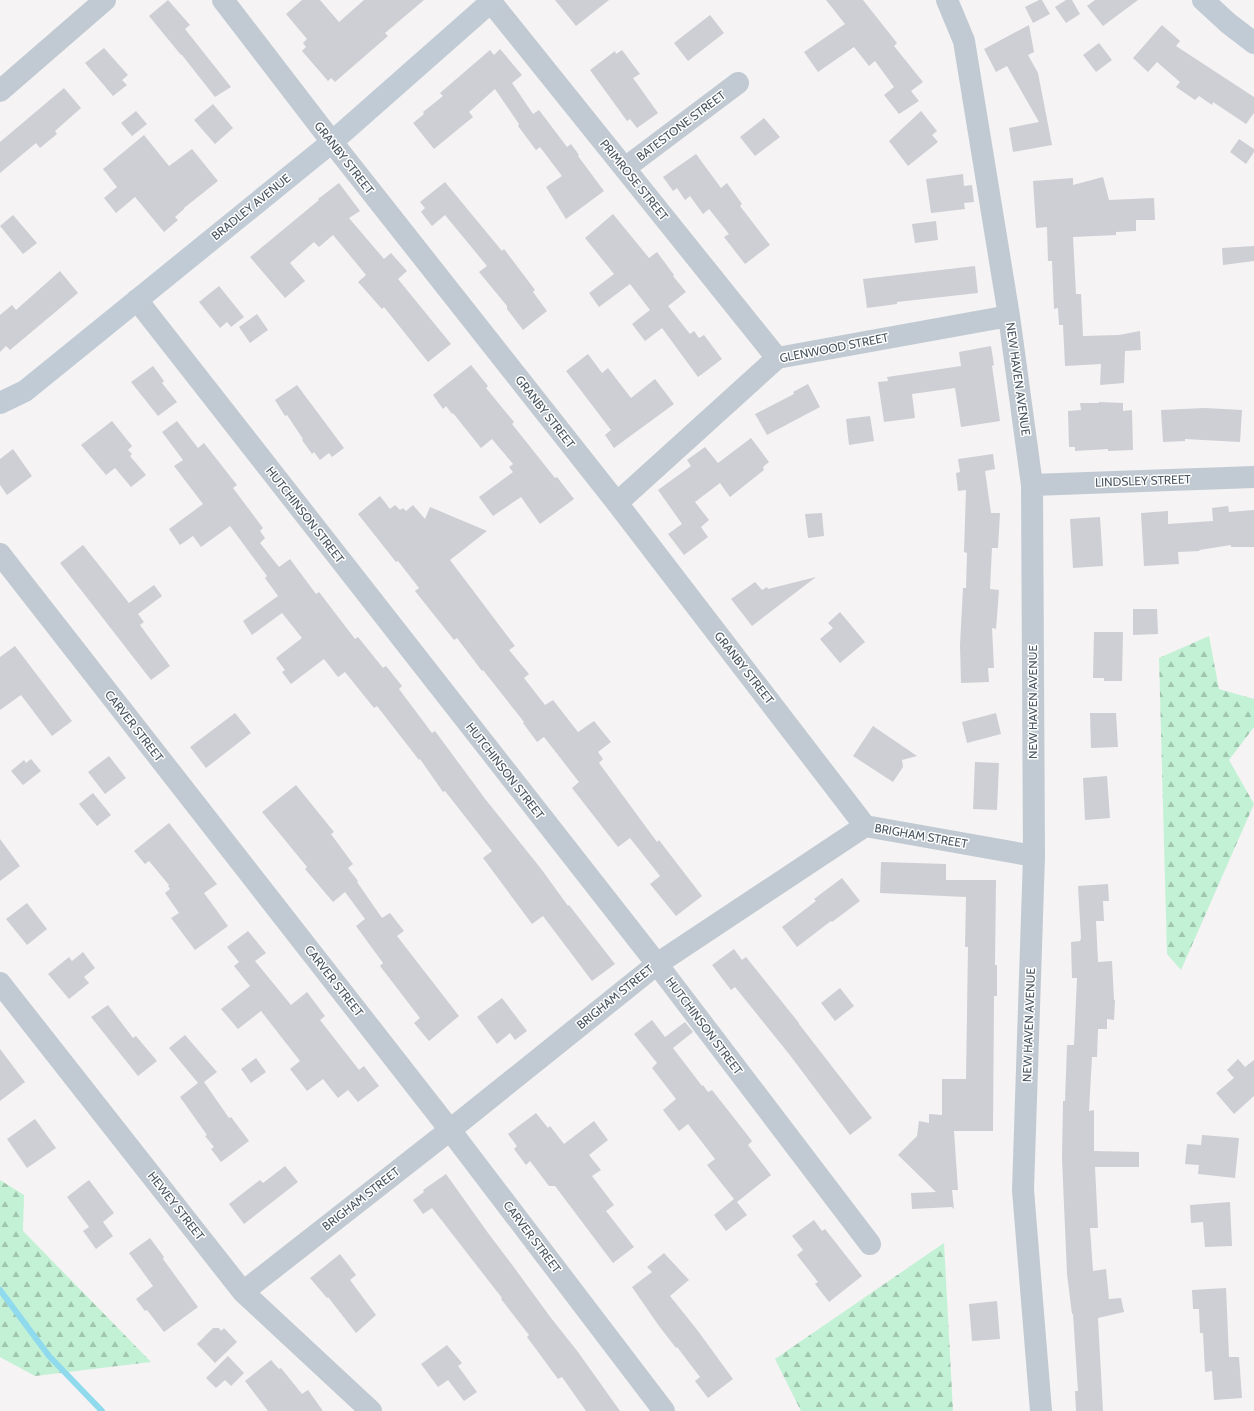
<svg xmlns="http://www.w3.org/2000/svg" width="1254" height="1411" viewBox="0 0 1254 1411" font-family="Cabin,sans-serif">
	<style>
		.forest { fill: url(#forest-firs) }
		.lines { fill: none; stroke-linecap: round; stroke-linejoin: round }
		.stream { stroke: #90daee; stroke-width: 6 }
		.building { fill: #cdcfd5 }
		.street { stroke: #c1cad2; stroke-width: 22 }
		.secondary { stroke: #c1cbd6; stroke-width: 22 }
		.labels { text-anchor: middle; stroke-width: 3; stroke-linejoin: round; paint-order: stroke }
		.street-label { font-size: 12px; fill: #4a5661; stroke: #fff }
	</style>
	<defs>
		<pattern id="forest-firs" width="22" height="20" patternUnits="userSpaceOnUse"><rect width="22" height="20" fill="#c3f1d5"/><path d="M5 1l3.5 6h-7zM16 11l3.5 6h-7z" fill="#a0c6b0"/></pattern>
	</defs>
	<rect width="100%" height="100%" fill="#f5f3f3"/>
	<path class="forest" d="M1209,636l10,53 35,10v28l-25,33 25,44 -73,166 -14,-16 -8,-296z
		M0,1180l24,15 -1,36 128,131 -116,14 -35,-19z
		M944,1243l9,168h-152l-26,-52z"/>
	<g class="lines">
		<path class="stream" d="M0,1290l49,66 53,55"/>
	</g>
	<path class="building" d="M168,0l22,25 -5,4 46,58 -16,10 -33,-42h-1l-32,-39z
		M302,0h18l19,22 25,-22h60l-39,33 3,3 -53,46 -4,-4 -3,3 -26,-30 4,-4 -3,-4 4,-4 -21,-25z
		M555,0h54l-33,26z
		M826,0h37l34,43 -3,3 29,36 -12,9 8,10 -20,13 -15,-19 10,-8 -19,-26 -6,5 -15,-19 -36,25 -14,-20 41,-28z
		M1039,0h3l8,14 -17,9 -8,-16z
		M1066,0h6l8,14 -14,9 -11,-16z
		M1095,0h43l-35,26 -16,-20z
		M710,15l14,18 -36,28 -14,-18z
		M1029,25l5,27 -6,3 10,18 14,72 -39,7 -4,-24 30,-6 -32,-56 -11,6 -12,-23z
		M1162,25l18,16 -4,5 78,51v16l-8,11 -33,-22 -1,3 -13,-9 -4,4 -19,-13 4,-5 -23,-20 -9,10 -15,-14z
		M1099,43l13,17 -16,12 -13,-17z
		M104,48l24,27 -6,5 5,5 -14,11 -28,-33z
		M500,49l22,26 -10,8 21,31 6,-4 28,37 4,-3 8,11 -1,1 26,35 -38,28 -20,-32 16,-11 -22,-29 -4,3 -18,-24 1,-2 -24,-35 -26,23 4,5 -39,32 -21,-26 11,-9 -1,-2 20,-16 -3,-3 50,-43 4,5z
		M622,50l18,24 -7,4 25,35 -21,15 -7,-9 -3,2 -37,-51 25,-19 1,3z
		M64,88l17,20 -26,23 2,3 -17,14 -4,-5 -36,30v-31z
		M213,104l20,24 -18,16 -21,-24z
		M136,111l11,13 -15,12 -11,-13z
		M921,111l16,20 -5,4 6,7 -30,24 -19,-25z
		M764,118l16,19 -25,19 -15,-19z
		M144,135l25,31 23,-17 26,32 -34,27v1l-9,8 3,3 -14,12 -29,-35 -19,16 -12,-15 13,-11 -14,-18z
		M1239,139l15,10v3l-8,12 -16,-12z
		M696,154l25,34 6,-5 15,21 -2,2 30,39 -25,19 -21,-27 5,-3 -20,-25 -6,5 -13,-18 -5,4 -8,-12 -4,3 -10,-14z
		M963,174l1,12 8,-1 2,17 -10,1 1,6 -34,4 -5,-34z
		M1103,177l6,23 45,-2 1,22h-19v11l-20,1v3l-43,2 3,57h5l2,42 36,-1 21,-4 1,19 -16,1 -1,32 -24,2 1,-21 -36,2 -2,-41h-4l-1,-17 -4,1 -2,-48h-4l-1,-34 -11,1 -3,-47 40,-3v7z
		M445,182l57,69 2,-2 31,41 -2,2 14,19 -24,19 -16,-21v-3l-28,-34 8,-6 -42,-51 -13,11 -11,-14 4,-4 -5,-6z
		M339,183l21,28 -11,7 35,41 7,-6 16,18 -9,8 53,65 -23,18 -44,-55 -2,2 -24,-27 8,-7 -33,-40 -14,12 -5,-5 -24,21 15,18 -20,17 -35,-41 69,-57 -1,-1z
		M613,214l36,44 8,-6 17,23 -1,1 13,16 -18,14 22,28 4,-3 5,7 5,-3 18,24 -24,18 -36,-49 -17,13 -13,-17 18,-14 -20,-26 -31,23 -10,-14 25,-19 -29,-36z
		M13,215l24,28 -14,11 -23,-28z
		M936,221l2,19 -23,3 -3,-19z
		M1254,246v15l-31,4 -1,-17z
		M975,266l3,27 -81,9v2l-30,4 -4,-29z
		M60,271l18,22 -68,57 -4,-4 -6,6v-37l12,-10 4,5z
		M219,286l25,31 -13,10 -4,-5 -7,6 -21,-26z
		M257,314l11,16 -18,13 -11,-16z
		M991,346l3,19 -2,1 8,55 -39,6 -6,-39 -43,6 3,24 -31,4 -6,-40 10,-1 -1,-4 74,-11 -2,-14z
		M588,354l14,19 6,-5 23,30 24,-19 19,25 -60,44 -9,-13 6,-5 -45,-59z
		M471,365l17,21 -2,2 28,34 -2,2 43,54 2,-1 17,22 -34,25 -19,-27 -28,19 -14,-19 34,-25 -4,-5 4,-3 -21,-25 -11,9 -28,-35 -1,1 -6,-8 -3,3 -10,-14z
		M153,366l11,15 -2,2 15,19 -19,14 -27,-34z
		M808,384l12,23 -53,28 -12,-21 39,-20 -1,-2z
		M297,385l47,63 -12,9 -3,-4 -9,7 -6,-8 -2,2 -10,-14 1,-1 -16,-24 -2,1 -10,-16z
		M1099,402l24,1v8l9,-1 1,40 -25,1v-2l-33,2v-4h-6l-1,-36 13,-1 -1,-7h19z
		M1205,408l37,2 -2,32 -55,-3v2l-22,1 -2,-32z
		M870,416l4,25 -25,4 -3,-26z
		M112,421l20,25 -4,4 4,4 -2,2 16,19 -15,12 -16,-19 -9,7 -25,-30z
		M177,421l21,27 6,-5 33,42 -4,3 30,40 -3,3 5,7 -5,5 19,24 11,-8 26,35 3,-2 36,47 3,-2 25,31 3,-2 16,20 -3,3 33,44 3,-2 51,69 56,70 26,36 1,-1 46,59 -23,17 -49,-65 -11,8 -49,-66 9,-7 -47,-60 -2,1 -23,-33 -1,1 -42,-54 -3,2 -29,-36 -7,5 -14,-18 -33,25 -9,-12 3,-2 -9,-12 26,-20 -20,-25 -30,22 -9,-14 35,-25 -13,-18 2,-2 -37,-50 -29,21 -8,-11 -13,9 -11,-16 34,-25 -29,-38 9,-6 -21,-28z
		M751,438l18,24 -6,5 1,3 -34,27 -10,-14 -25,19 14,18 -8,7 7,10 -24,18 -16,-21 14,-10 -24,-34 33,-24 -4,-6 18,-13 13,16z
		M13,449l19,27 -25,19 -7,-10v-26z
		M993,454l2,15 -10,2 6,42h9l-2,35h-6l-2,41 9,1 -3,39 -4,-1 2,40h-6l1,14 -28,1 -1,-38 3,-57h3l1,-35 -3,-1 2,-62 -8,1 -2,-18 4,-1 -2,-13z
		M380,496l10,13 5,-4 5,5 3,-2 3,3 7,-6 12,14 5,-12 57,24 -37,29 65,86 -6,4 20,24 -5,4 21,27 8,-5 25,32 16,-11 17,21 -13,10 5,7 -4,4 58,79 2,-2 43,56 -26,20 -26,-32 10,-8 -30,-38 -12,9 -46,-59 7,-6 -35,-45 -7,5 -14,-19 1,-1 -41,-52 -1,1 -25,-33 -3,2 -39,-49 4,-3 -21,-27 -2,1 -38,-48z
		M1228,506l1,6 25,-2v37h-23v-2l-32,5 1,1 -22,1 1,12 -35,2 -3,-53 27,-2v13l45,-3 -1,-13z
		M822,513l2,23 -16,2 -3,-24z
		M1100,517l3,49 -30,2 -3,-49z
		M83,545l46,58 25,-18 8,11 -24,18 6,8 -4,3 30,41 -19,14 -91,-117z
		M816,577l-64,49 -21,-27 24,-17 7,8 5,-3 1,2z
		M1133,609h24l1,25 -25,1z
		M840,612l25,30 -25,21 -20,-24 13,-11 -5,-5z
		M1094,632h29l-1,49h-18v-3h-11z
		M15,646l57,75 -20,15 -31,-41 -21,15v-53z
		M235,713l16,20 -45,35 -16,-21z
		M996,713l5,21 -34,9 -5,-21z
		M1090,713h26l2,34 -27,1z
		M873,726l44,30 -15,4 1,7 -10,15 -40,-26z
		M109,756l17,22 -21,16 -17,-22z
		M31,759l10,12 -18,14 -12,-14 13,-11 2,3z
		M975,762l24,1 -2,47 -24,-1z
		M1107,776l3,42 -25,2 -2,-42z
		M296,785l38,47 -3,2 22,30 -5,4 10,13 -1,1 25,36 8,-5 14,18 -7,5 62,80 -30,25 -15,-18 6,-5 -40,-52 3,-3 -27,-37 9,-7 -20,-27 -12,10 -28,-33 2,-2 -45,-55z
		M93,793l18,22 -14,11 -18,-22z
		M169,823l48,61 -13,9 24,33 -33,24 -24,-32 8,-5 -14,-20 5,-4 -2,-3 1,-1 -20,-24 -4,3 -11,-13z
		M0,839l20,27 -20,15z
		M881,862l65,2v16h50l-1,85h2v31h-3l-1,135h-39l4,59h-6l2,19 -2,-2 -40,2 -1,-16 25,-1 -38,-37 19,-19 2,-15 10,2v-9l13,1v-36h24l2,-132h-3l1,-50 -86,-4z
		M842,878l18,23 -28,21 -1,-1 -34,26 -15,-20 34,-26 -2,-2z
		M1108,884l1,17h-6l1,20h-8l2,41 14,-1 2,39h1l-1,20 -7,-1v10h-9l-1,28h-5l-3,54 5,-1v41l45,1v15h-44l3,61h-8l3,43 13,-2 3,30 12,-1 3,14 -26,6 5,93h-27l-1,-20h3l-5,-77h-1l-5,-40 -5,-116 1,-57h2l2,-56h7l3,-67h-5l-1,-36 9,-1 1,-3 -3,-52z
		M27,903l20,26 -20,16 -21,-26z
		M248,931l18,22 -11,8 36,44 16,-13 18,24 -5,4 39,50 5,-4 15,20 -21,16 -10,-12 -10,8 -15,-19 -16,12 -17,-22 10,-8 -39,-50 -23,18 -17,-20 29,-23 -16,-20 5,-4 -12,-15z
		M734,949l8,11 4,-3 53,66v1l73,94 -22,17 -61,-81 -54,-67 -4,3 -19,-25z
		M83,952l12,16 -11,9 5,6 -20,16 -21,-25 21,-17 3,4z
		M840,988l14,18 -19,15 -14,-18z
		M502,998l25,33 -12,9 -5,-7 -13,11 -20,-27z
		M108,1005l25,33 3,-2 21,25 -19,15 -47,-59z
		M652,1020l13,17 20,-15 8,10 -20,16 29,38 1,-1 5,7 4,-2 26,33 14,18 -4,4 23,30 -34,27 10,13 -21,16 -12,-16 20,-16 -27,-34 8,-6 -24,-31 -3,-4 -9,7 -16,-21 13,-11 -24,-31 5,-5 -23,-29z
		M185,1035l32,37 -13,10 25,36 2,-1 18,24 -28,21 -10,-13 3,-2 -9,-11 2,-1 -27,-38 18,-14 -29,-35z
		M0,1049l25,33 -25,19z
		M256,1058l10,14 -15,11 -10,-14z
		M1238,1059l7,8 9,-7v36l-20,18 -18,-21 18,-15 -7,-8z
		M536,1113l12,15 2,-2 14,18 30,-23 14,19 -19,15 12,15 -9,6 22,29 -8,6 28,36 -21,16 -58,-77h-6l-19,-25 -4,4 -12,-16 3,-3 -9,-12z
		M35,1119l21,29 -29,20 -20,-29z
		M1202,1135l37,3 -4,40 -37,-4 1,-9 -14,-1 2,-20 14,1z
		M285,1166l13,16 -54,42 -15,-20 31,-24 3,3z
		M446,1174l42,59 25,33 38,52 27,34 42,59h-34l-24,-34 -4,2 -31,-42 2,-2 -28,-36 1,-1 -70,-90 -9,6 -10,-14 11,-8 -1,-2z
		M89,1180l25,33 -11,9 10,14 -17,13 -13,-18 6,-4 -22,-30z
		M1230,1202l2,44 -27,1 -2,-25 -12,1 -1,-18z
		M814,1220l8,11 3,-2 37,47 -33,26 -14,-18 3,-2 -21,-27 6,-5 -11,-14z
		M150,1238l14,19 -1,2 35,48 -34,25 -17,-22 -2,1 -9,-12 17,-13 -24,-33z
		M664,1253l25,27 -19,16 28,35 35,48 -25,19 -13,-17 5,-4 -23,-30 -1,1 -17,-22 -27,-39 20,-15 -5,-5z
		M340,1254l16,21 -6,5 26,35 -20,18 -28,-36 -1,1 -17,-20z
		M1226,1288l3,69h10l3,41 -28,2 -2,-29 -7,1 -2,-39h-3l-1,-24h-6l-1,-19z
		M997,1301l3,38 -28,2 -3,-37z
		M213,1328h6l2,3 3,-3 13,14 -22,21 -18,-19z
		M447,1345l15,18 -4,3 19,26 -13,9 -16,-21 -10,7 -17,-23z
		M228,1356l16,17 -13,13 -6,-6 -9,8 -10,-10z
		M271,1360l8,9 2,-1 21,26 6,-4 15,21h-55l-23,-30z"/>
	<g class="lines">
		<path class="street" d="M223,0l109,142 285,361 248,323
			M947,0l17,41 45,275 23,169 2,371 -11,334 18,221
			M491,2l286,356
			M0,91l105,-91
			M625,168l113,-85
			M137,300l520,664 213,280
			M1032,485l222,-8
			M617,503l160,-145 232,-42
			M0,554l450,576 214,281
			M0,983l243,309 128,119
			M243,1292l207,-162 207,-166 208,-138 169,30"/>
		<path class="secondary" d="M1203,0l25,23 26,20
			M0,403l25,-12 307,-249 161,-142"/>
	</g>
	<g class="labels">
		<g class="street-label">
			<text transform="translate(681 126) rotate(-37)" y="4">BATESTONE STREET</text>
			<text transform="translate(344 158) rotate(52)" y="4">GRANBY STREET</text>
			<text transform="translate(634 180) rotate(51)" y="4">PRIMROSE STREET</text>
			<text transform="translate(251 207) rotate(-39)" y="4">BRADLEY AVENUE</text>
			<text transform="translate(834 348) rotate(-11)" y="4">GLENWOOD STREET</text>
			<text transform="translate(1018 379) rotate(82)" y="4">NEW HAVEN AVENUE</text>
			<text transform="translate(545 412) rotate(52)" y="4">GRANBY STREET</text>
			<text transform="translate(1143 481) rotate(-2)" y="4">LINDSLEY STREET</text>
			<text transform="translate(305 515) rotate(52)" y="4">HUTCHINSON STREET</text>
			<text transform="translate(744 668) rotate(52)" y="4">GRANBY STREET</text>
			<text transform="translate(1033 702) rotate(-90)" y="4">NEW HAVEN AVENUE</text>
			<text transform="translate(134 726) rotate(52)" y="4">CARVER STREET</text>
			<text transform="translate(505 771) rotate(52)" y="4">HUTCHINSON STREET</text>
			<text transform="translate(921 836) rotate(10)" y="4">BRIGHAM STREET</text>
			<text transform="translate(334 981) rotate(52)" y="4">CARVER STREET</text>
			<text transform="translate(615 997) rotate(-39)" y="4">BRIGHAM STREET</text>
			<text transform="translate(1029 1025) rotate(-88)" y="4">NEW HAVEN AVENUE</text>
			<text transform="translate(704 1026) rotate(53)" y="4">HUTCHINSON STREET</text>
			<text transform="translate(361 1199) rotate(-38)" y="4">BRIGHAM STREET</text>
			<text transform="translate(176 1206) rotate(52)" y="4">HEWEY STREET</text>
			<text transform="translate(532 1237) rotate(53)" y="4">CARVER STREET</text>
		</g>
	</g>
</svg>
